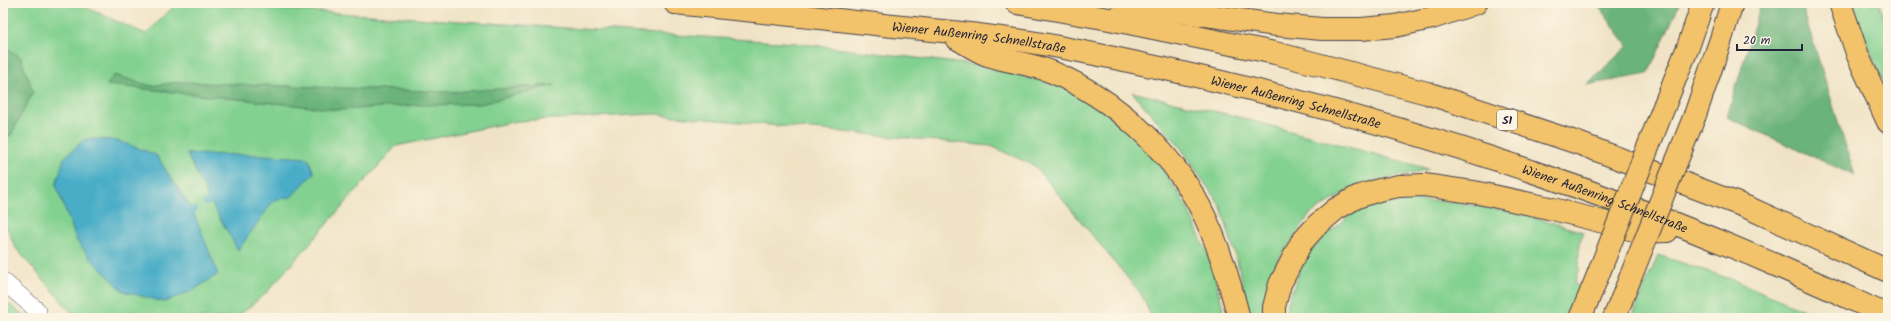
<svg xmlns="http://www.w3.org/2000/svg" width="1891" height="321" viewBox="0 0 1891 321" font-family="Kalam,sans-serif">
	<style>
		.green { fill: #83d190; stroke: #527a66 }
		.forest { fill: #6ab37a; stroke: #466a5a }
		.water { fill: #48adc7; stroke: #356881 }
		.lines { fill: none; stroke-linecap: round; stroke-linejoin: round }
		.stream { stroke: #48adc7; stroke-width: 6 }
		.minor-casing { stroke: #413f50; stroke-width: 18 }
		.motorway-casing { stroke: #413f50; stroke-width: 24 }
		.minor { stroke: #fff; stroke-width: 17 }
		.motorway { stroke: #f2c36a; stroke-width: 22 }
		.motorway-bridge-casing { stroke: #413f50; stroke-width: 24; stroke-linecap: butt }
		.motorway-bridge { stroke: #f2c36a; stroke-width: 22 }
		.labels { text-anchor: middle; stroke-width: 3; stroke-linejoin: round; paint-order: stroke }
		.shield { fill: #fcf5e5; stroke: #63616e; stroke-width: 1 }
		.shield-label { font-size: 12px; font-weight: bold; fill: #22223b }
		.street-label { font-size: 13px; fill: #22223b; stroke: #fcf5e5 }
	</style>
	<rect width="100%" height="100%" fill="#fcf5e5"/>
	<filter id="ink" filterUnits="userSpaceOnUse"><feTurbulence type="fractalNoise" baseFrequency=".025" numOctaves="2"/><feDisplacementMap in="SourceGraphic" scale="8" xChannelSelector="R" yChannelSelector="G"/><feConvolveMatrix kernelMatrix="1 2 1 2 8 2 1 2 1" color-interpolation-filters="sRGB"/></filter>
	<filter id="wash" filterUnits="userSpaceOnUse"><feTurbulence type="fractalNoise" baseFrequency=".012" numOctaves="4" result="noise"/><feDisplacementMap in="SourceGraphic" scale="16" xChannelSelector="R" yChannelSelector="G"/><feGaussianBlur stdDeviation="0.9" result="paint"/><feColorMatrix in="noise" values="0 0 0 0 0 0 0 0 0 0 0 0 0 0 0 0 0 1.4 0 .05"/><feComposite in="paint" operator="in"/></filter>
	<g filter="url(#wash)">
		<rect width="100%" height="100%" fill="#f0e3c5"/>
		<path class="green" d="M3,3h73l70,31 31,-31h9l609,40 186,23 80,20 42,24 50,45 33,50 26,59 13,54h-73l-11,-24 -106,-128 -44,-20 -337,-32 -137,7 -121,25 -130,147 -30,25h-160l-61,-71 -12,-29z
			M1853,3h26l9,29v58l-27,-60z
			M1132,92l103,24 194,53 -72,16 -47,29 -34,49 -13,42v13h-12l-13,-54 -17,-57 -40,-59z
			M1389,199l56,2 75,12 63,19 -4,12v27l-5,13 9,3 -16,31h-281l1,-13 17,-47 19,-20 27,-23z
			M1658,255l76,25 88,38h-190z
			M3,300l25,18h-25z"/>
		<path class="forest" d="M1596,3h84l-32,71 -62,11 42,-39z
			M1761,3h40l54,173 -128,-59z
			M3,45l18,13 12,34 -22,43 -8,3z
			M114,75l37,11 28,-4 274,10 102,-7 -75,19 -62,1 -79,5 -232,-25z"/>
		<path class="water" d="M85,139h17l17,2 37,14 37,56 25,63 -26,17 -28,11 -41,-11 -33,-33 -13,-17 -21,-56 8,-27z
			M187,154l74,1 47,3 6,15 -23,24 -17,3 -36,50 -28,-49z"/>
		<g class="lines">
			<path class="stream" d="M206,203l10,-5
				M193,211l2,-2"/>
		</g>
	</g>
	<g filter="url(#ink)">
		<g class="lines">
			<g class="minor-casing">
				<path id="minor" d="M3,281l35,30"/>
			</g>
			<g class="motorway-casing">
				<g id="motorway">
					<path id="s1" d="M675,3c69,7 139,14 208,22 59,6 118,11 176,22 287,55 565,143 829,269"/>
					<path d="M1017,3l92,16 166,34 152,40 151,50 171,65 139,63"/>
					<path d="M1840,3l18,53 30,66"/>
					<path d="M1117,17l39,-9 121,17 45,4h39l34,-3 37,-8 44,-15"/>
					<path d="M956,38c9,5 19,12 29,16 21,8 46,9 67,18 61,26 117,76 148,135 18,35 29,73 39,111"/>
					<path d="M1665,104l23,-57 15,-44"/>
					<path d="M1695,115l26,-76 11,-36"/>
					<path d="M1274,318v-11l6,-23 21,-41 16,-18 19,-16 21,-12 22,-7 20,-4 25,-1 55,8 70,15 93,24 25,-1"/>
					<path d="M1580,318l12,-28"/>
					<path d="M1614,318l7,-17"/>
				</g>
			</g>
			<use href="#minor" class="minor"/>
			<use href="#motorway" class="motorway"/>
			<g class="motorway-bridge-casing">
				<path id="motorway-bridge" d="M1592,290l73,-186
					M1621,301l74,-186"/>
			</g>
			<use href="#motorway-bridge" class="motorway-bridge"/>
		</g>
	</g>
	<g class="labels">
		<rect class="shield" x="1497" y="110" width="20" height="20" rx="3"/>
		<g class="shield-label">
			<text x="1507" y="124">S1</text>
		</g>
		<g class="street-label">
			<text dy="5" stroke="none"><textPath href="#s1" startOffset="306">Wiener Außenring Schnellstraße</textPath></text>
			<text dy="5" stroke="none"><textPath href="#s1" startOffset="630">Wiener Außenring Schnellstraße</textPath></text>
			<text dy="5" stroke="none"><textPath href="#s1" startOffset="954">Wiener Außenring Schnellstraße</textPath></text>
		</g>
	</g>
	<rect width="1891" height="321" fill="none" stroke="#fcf5e5" stroke-width="16"/>
	<path d="M1737 44v6h65v-6" fill="none" stroke="#22223b" stroke-width="2"/>
	<text x="1743" y="44" font-size="12" fill="#22223b" stroke="#fcf5e5" stroke-width="3" paint-order="stroke">20 m</text>
</svg>
